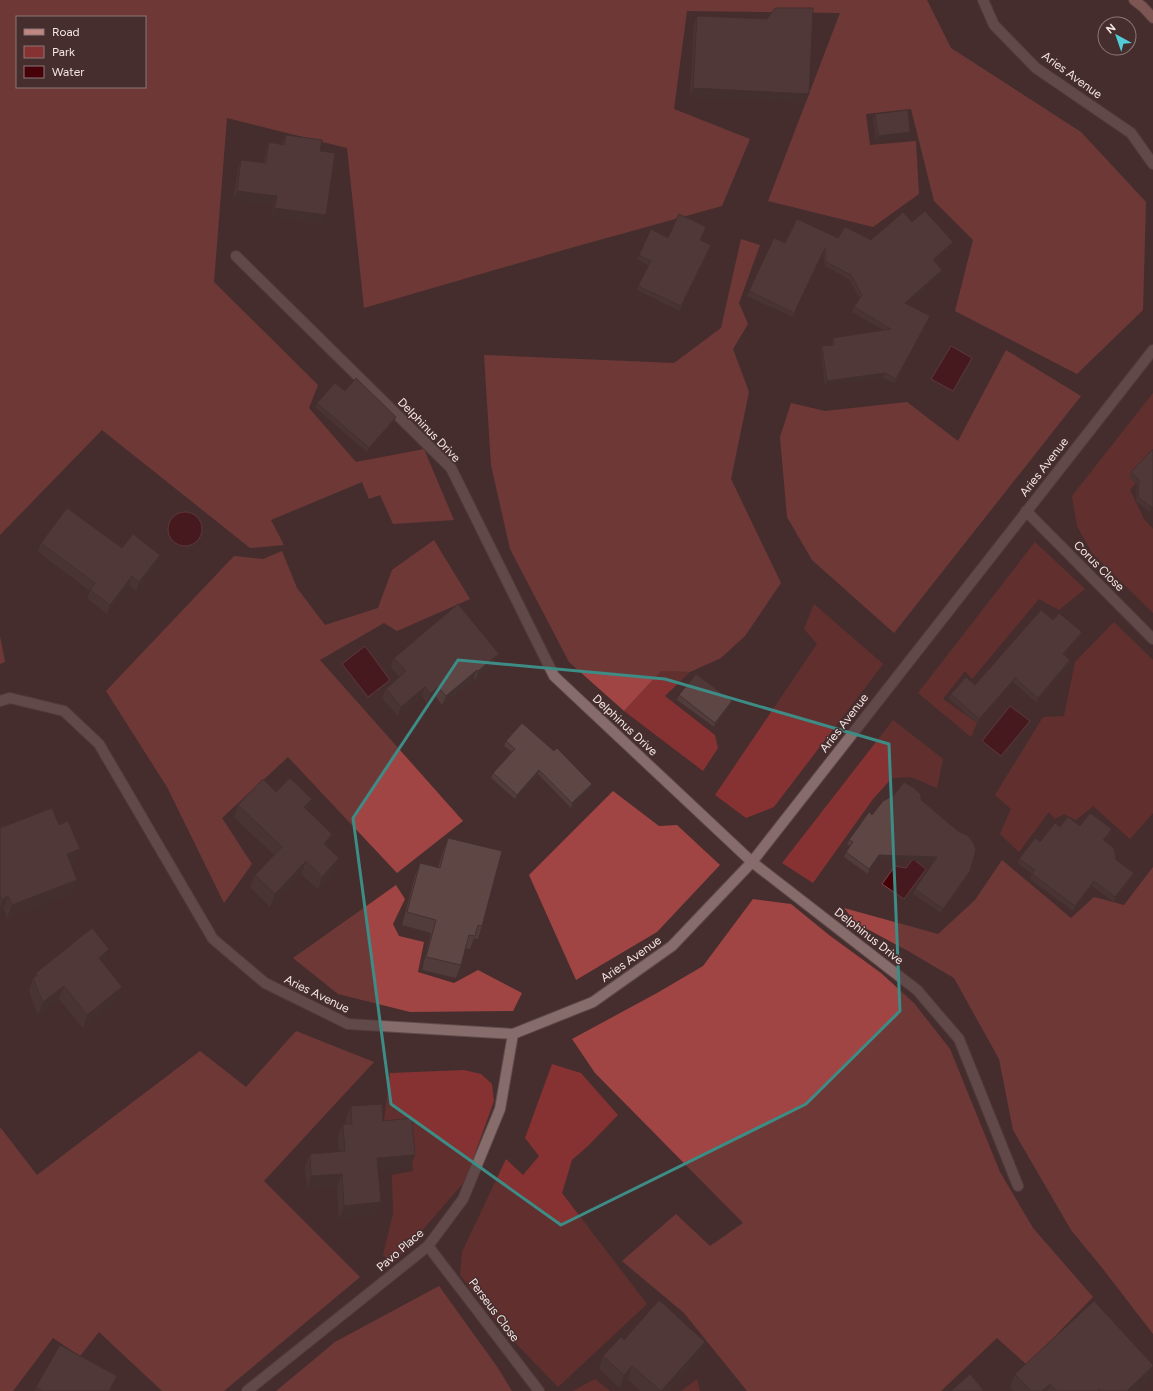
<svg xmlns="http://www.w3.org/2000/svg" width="1153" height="1391" viewBox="0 0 1153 1391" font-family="Figtree,sans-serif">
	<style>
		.green { fill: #863232 }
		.forest { fill: #a04544; fill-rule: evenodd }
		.water { fill: #460209; stroke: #7a464b }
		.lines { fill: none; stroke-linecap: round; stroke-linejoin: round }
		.minor-casing { stroke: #604c4b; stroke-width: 12 }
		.major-casing { stroke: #604c4b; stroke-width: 12 }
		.minor { stroke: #866c6a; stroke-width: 10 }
		.major { stroke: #c28682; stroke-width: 10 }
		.wall { fill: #513c3b }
		.shaded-wall { fill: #423130 }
		.building { fill: #5e4645; stroke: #423130 }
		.marked { fill: none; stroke: #3d8c86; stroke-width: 3; stroke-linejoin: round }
		.labels { text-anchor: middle; stroke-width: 3; stroke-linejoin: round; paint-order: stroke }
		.street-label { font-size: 12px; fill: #f5e5e4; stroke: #452e2d }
	</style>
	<rect width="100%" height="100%" fill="#452e2d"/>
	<path class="green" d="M1153,393v67l-23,30 14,29 9,10v84l-61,-60 -15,-27 -5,-30z
		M1035,542l50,47 -26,21 -20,-11 -67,80 -7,-8 -22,28 34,24 -6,14 -53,-44z
		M814,604l69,60 -109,143 -28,11 -31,-23 102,-151 -13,-15z
		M1114,622l39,38v153l-23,26 -37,-33 -17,14 -12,-6 -9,5 -6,-7 -30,40 -19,-18 11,-25 -16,-14 48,-78 21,-1 11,-54z
		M661,671l29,1 -25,24 50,39 3,13 -15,23 -79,-60z
		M893,720l50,39 -6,29 -26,-11 -19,1 -19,21 -60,84 -31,-20z
		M552,1064l29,9 37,42 -29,30 -17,15 -10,33 85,111 -89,83 -52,-54 -46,-58 2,-23 44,-93 17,16 16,-19 -14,-18z
		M464,1070l17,4 11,10 2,17 -29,80 -72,83 -10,-9 10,-41 -1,-39 21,-4 -4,-45 -26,2 7,-55z
		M595,1379l15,12h-37z
		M697,1379l3,12h-19z"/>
	<path class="forest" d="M0,0h927l24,48 130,84 65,70 -3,108 -66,64 -122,-63 18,-71 -39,-39 -23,-92 -45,5 4,31 46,-4 3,53 -46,33 -105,-26 72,-188 -153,-2 -13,98 76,30 -28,67 -155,43 -203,59 -17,-160 -120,-30 -13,164 104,103 -9,23 47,54 68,-13 30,71 -61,4 -13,-29 -11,4 -7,-17 -91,38 13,25 -34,3 -148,-118 -102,105zM17,17h128v70h-128z
		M741,239l19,6 -21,58 9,21 -15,25 16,43 -18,87 50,104 -36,53 -24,22 -31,14 -29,-1 -37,40 -55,-49 -59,-113 -19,-84 -7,-110 190,8 47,-35z
		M1006,350l75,46 -187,237 -82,-73 -25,-43 -7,-80 11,-34 34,8 82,-9 51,39z
		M434,540l36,59 -73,32 -13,-8 -64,37 143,161 -66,52 -109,-116 -66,61 30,46 -28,39 -57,-116 -61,-96 128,-135 29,3 19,-8 15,37 28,37 53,-17 14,-38z
		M0,636l5,26 -5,2z
		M613,791l46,35 18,-1 43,40 -63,67 -81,48 -47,-105z
		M1002,860l69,58 23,-21 30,8 29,-38v467l-50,-65 -32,-39 -58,-100 -14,-71 -45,-81 -46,-27 -52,-28 -12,-15 94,26 37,-34z
		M396,885l9,14 -12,25 6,12 25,6 -6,30 36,11 24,-13 44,23 -9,18 -103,1 -72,-18 -45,-36z
		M753,899l38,5 38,31 52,38 33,30 36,46 50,123 33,56 60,69 -66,68 -30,-27 -56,53h-194l-63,-78 -62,-52 54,-47 34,32 33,-23 -148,-150 -23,-34 85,-46 46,-27z
		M296,1031l78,31 -110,119 96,96 -136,114h-62l-63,-59 -19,24 -27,-18 -40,53h-13v-264l37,48 163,-124 46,36z
		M439,1286l59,82 14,23h-236l59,-49z"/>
	<path class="water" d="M951,346l21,12 -19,33 -22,-12z
		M168 529a17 17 0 1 1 34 0a17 17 0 1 1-34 0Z
		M365,646l25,34 -22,17 -26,-33z
		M1010,706l20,15 -29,35 -19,-15z
		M913,859l13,10 -22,30 -22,-15 13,-18 11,2z"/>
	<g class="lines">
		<g class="minor-casing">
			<path id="minor" d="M983,0l11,25 42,43 95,65 22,31
				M236,256l215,212 103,208 198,186 165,128 42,49 59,147
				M1026,511l127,128
				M0,701l10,-3 54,13 35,33 114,195 52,44 83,41 165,10 80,-32 79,-56 80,-84 401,-512
				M428,1246l111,145
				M247,1391l181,-145 35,-47 37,-90 13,-75"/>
		</g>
		<g class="major-casing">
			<path id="major" d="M1134,0l9,7 10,11"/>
		</g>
		<use href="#minor" class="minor"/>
		<use href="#major" class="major"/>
	</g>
	<path class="wall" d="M697,16l109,86 -116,-5 4,-72z
		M875,114l34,23 -33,4 -3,-23z
		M286,135l34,16 3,73 -51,-7 2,-12 -41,-5 5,-31 3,-9 23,3 2,-12 3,-9 13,2z
		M912,222l41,20 -2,5 -16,14 7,9 -1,4 -34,30 21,16 -33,63 -12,-5 -58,7 -4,-34 1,-5 10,-1v-2l1,-5 51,-8 -32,-18 2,-5 6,-9 -11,-19 -24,-13 -2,-14 -30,65 -46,-21 2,-5 36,-48 53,-5 33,2z
		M706,227l-6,13 11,5 -31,66 -43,-21 11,-25 -11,-6 2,-4 29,-17z
		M317,403l79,14 -2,4 -27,31 -51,-44z
		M1153,449v62l-3,1 -14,-11 1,-16 -8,-8 2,-5z
		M41,543l81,5 35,16 -21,27 -7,-6 -22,29 -20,-16 3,-7 -52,-39z
		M1053,620l27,17 -16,18 6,5 -1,5 -33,37 -23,-20 -36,41 -28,-24 2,-5 24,-9z
		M394,658l102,4 -21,18 -1,-2 -32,27 -7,-9 -8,7 -5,-7 -24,20 -16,-18 4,-9 14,-12 -9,-10z
		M679,695l51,11 -16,21 -37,-27z
		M506,741l48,10 37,37 -20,20 -33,-34 -23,25 -24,-21 2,-5 19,-21 -8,-6z
		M276,792l36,7 -5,11 21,37 7,24 -17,18 -17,-15 -31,33 -20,-20 5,-12 19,-20 -40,-38 4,-12z
		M921,800l47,76 -27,37 -28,-19 2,-5 19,-27 -56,-3 -10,15 -24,-17 2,-5 4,-6 -3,-2 2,-4 23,-25z
		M1080,826l32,3 -2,5 -6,7 12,19 18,13 -2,5 -18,24 -22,-16 -19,25 -43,-32 2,-5 -14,-11 1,-4 41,-32z
		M0,828l80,21 -5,13 -4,2 6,16 -5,13 -65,25 -3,-9 -4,2z
		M448,838l34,88 -4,13 -4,-1 -4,11 -5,-1 -4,17 -5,13 -34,-8 9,-37 -29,-8 13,-49 5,-13 18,5 5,-17z
		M109,949l-6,14 14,37 -34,28 -24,-29 -21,16 -9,-24 4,-13 2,-1 1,-4z
		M351,1106l32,15 32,34 -5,13 -32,2 -2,45 -37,4 -2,-32 -30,2 -2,-22 5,-13 29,-2 -1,-15 5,-13h3v-5z
		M624,1340l81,2 -5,13 -32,36h-27l-13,-12 -8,9 -21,-19 4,-13z
		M1015,1374l134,5 -13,12h-122l-4,-4z
		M117,1376l-3,9 -3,6h-76l1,-4z"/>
	<path class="shaded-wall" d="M693,88l116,6 -3,8 -116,-5z
		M910,132l-1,5 -33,4 2,-5z
		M237,191l40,5 -3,9 -41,-5z
		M275,208l51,7 -3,9 -51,-7z
		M953,242l-2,5 -19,17 1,-4z
		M711,245l-1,4 -30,62 1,-5z
		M825,248l-2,4 -30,65 1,-4z
		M942,270l-1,4 -38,34 2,-5z
		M930,316l-2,4 -33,63 1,-4z
		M885,373l-2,5 -58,7 2,-4z
		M396,417l-2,4 -27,31 2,-4z
		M1151,507h2v4l-3,1z
		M160,555l-3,9 -21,27 3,-9z
		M132,576l-3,9 -22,29 3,-9z
		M1082,632l-2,5 -19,21 2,-4z
		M499,654l-3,8 -21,18 3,-9z
		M1070,660l-1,5 -33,37 2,-4z
		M477,670l-3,8 -32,27 4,-9z
		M1015,678l-2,4 -36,41 2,-4z
		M425,687l-3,9 -24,20 3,-9z
		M438,687l-3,9 -8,7 3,-9z
		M732,701l-2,5 -16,21 1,-4z
		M539,770l-1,4 -23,25 2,-4z
		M592,784l-1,4 -20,20 1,-5z
		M312,799l-5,12 -3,-4z
		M1112,829l-2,5 -8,11 1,-5z
		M332,834l-4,13 -9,9 5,-12z
		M80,849l-5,13 -12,5 4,-13z
		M879,855l58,2 -1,5 -58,-3 -10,15 1,-5z
		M339,858l-4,13 -17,18 4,-12z
		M306,861l-5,13 -31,33 5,-13z
		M970,871l-2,5 -27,37 2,-4z
		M1134,873l-2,5 -18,24 1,-5z
		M77,880l-5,13 -65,25 5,-13z
		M1094,881l-2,5 -19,25 2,-5z
		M8,896l-4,13 -4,2v-4l2,-7z
		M109,949l-5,13 -10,9 5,-13z
		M64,986l-5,13 -21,16 5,-13z
		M122,987l-5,13 -34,28 4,-13z
		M415,1155l-5,13 -37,3 4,-13z
		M342,1174l-5,13 -30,2 4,-13z
		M381,1202l-5,13 -37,4 5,-13z
		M705,1342l-5,13 -32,36h-7z
		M632,1366l-4,13 -8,9 4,-13z
		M1153,1366l-4,13 -13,12h-9z
		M117,1376l-3,9 -3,6h-2z
		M1050,1384l-3,7h-5z"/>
	<path class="building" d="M775,8h38l-4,86 -116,-6 4,-72 70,3z
		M908,110l2,22 -32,4 -3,-22z
		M286,135l36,5 -2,11 15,2 -9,62 -51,-7 2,-12 -40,-5 4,-31 25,3 3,-21 15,3z
		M925,211l28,31 -20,18 9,10 -37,33 25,13 -34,63 -11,-6 -58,8 -5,-35 12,-1 -1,-7 58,-9 -37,-22 8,-12 -11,-20 -25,-13 -1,-14 -31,65 -45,-22 25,-53 11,5 12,-24 41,19 7,-11 26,13 32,-28 9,10z
		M679,214l27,13 -6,13 11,5 -30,61 -43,-20 13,-25 -12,-6 12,-26 17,9z
		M356,378l40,39 -27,31 -52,-45 18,-20 10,8z
		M1153,449v58h-2l-13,-10 1,-17 -8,-8z
		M67,508l55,40 11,-14 27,21 -21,27 -7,-6 -22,29 -20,-15 5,-7 -54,-40z
		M458,604l41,50 -21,17 -1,-1 -31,26 -8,-9 -8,7 -5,-7 -24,20 -15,-18 20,-18 -12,-13z
		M1041,610l12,10 6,-7 23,19 -19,22 7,6 -32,38 -23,-20 -36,41 -28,-25 15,-17 9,8z
		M696,674l36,27 -17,22 -36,-28z
		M522,723l32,28 3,-3 35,36 -20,19 -33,-33 -22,25 -24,-22 22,-24 -9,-8z
		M290,778l22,21 -8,8 28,27 -8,10 15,14 -17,19 -16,-16 -31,33 -20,-19 27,-28 -44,-42 25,-26 13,13z
		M904,782l10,6 7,7v5l38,32 8,3 6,7 3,7 -6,22 -27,38 -28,-20 22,-32 -58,-2 -10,14 -23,-17 7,-10 -4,-2 20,-28 3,3 11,-14 11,-6z
		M52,808l7,17 9,-4 12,28 -13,5 10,26 -65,25 -4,-9 -6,4 -2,-6v-66z
		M1090,813l22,16 -9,11 11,8 2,12 18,13 -19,24 -21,-16 -19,25 -43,-32 3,-4 -16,-11 16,-21 5,4 15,-19 5,4 8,-10 12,9z
		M448,838l54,13 -20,75 -4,-1 -3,11 -6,-1 -8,30 -35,-8 10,-37 -29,-8 13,-49 20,5z
		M92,928l17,21 -10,9 23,29 -35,28 -23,-29 -21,16 -10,-24 5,-3 -2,-2z
		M382,1104l1,17 29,-3 3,37 -38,3 4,44 -37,4 -2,-32 -31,2 -1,-22 35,-3 -2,-27h9l-1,-18z
		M659,1300l46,42 -44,49 -29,-25 -8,9 -21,-19 18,-19 3,3z
		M1094,1301l59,64v1l-26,25h-26l-2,-2 -1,2h-41l-7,-7 -8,7h-11l-16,-17z
		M60,1345l57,31 -8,15h-66l-7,-4z
		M970,1374l14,17h-33z"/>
	<path d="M0 0H1153V1391H0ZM458,660l207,19 224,65 11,267 -94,93 -245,121 -170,-121 -38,-286z" fill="#452e2d" fill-opacity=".55" fill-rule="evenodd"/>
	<path class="marked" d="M458,660l207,19 224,65 11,267 -94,93 -245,121 -170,-121 -38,-286z"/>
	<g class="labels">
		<g class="street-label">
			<text transform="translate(1072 75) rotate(36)" y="4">Aries Avenue</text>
			<text transform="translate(429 430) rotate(46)" y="4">Delphinus Drive</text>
			<text transform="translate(1044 467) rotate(-52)" y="4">Aries Avenue</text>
			<text transform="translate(1099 566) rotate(45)" y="4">Corus Close</text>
			<text transform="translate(844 723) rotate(-52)" y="4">Aries Avenue</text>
			<text transform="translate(625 725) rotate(43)" y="4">Delphinus Drive</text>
			<text transform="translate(869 936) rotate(38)" y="4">Delphinus Drive</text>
			<text transform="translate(631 959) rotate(-35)" y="4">Aries Avenue</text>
			<text transform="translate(317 994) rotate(26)" y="4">Aries Avenue</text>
			<text transform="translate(400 1250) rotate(-41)" y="4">Pavo Place</text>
			<text transform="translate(494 1310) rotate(53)" y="4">Perseus Close</text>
		</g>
	</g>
	<rect x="16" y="16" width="130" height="72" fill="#452e2d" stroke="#8b7776"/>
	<rect x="24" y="29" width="20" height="6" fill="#c28682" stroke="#8b7776"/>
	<text x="52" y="36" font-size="12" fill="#f5e5e4">Road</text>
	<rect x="24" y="46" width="20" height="12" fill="#863232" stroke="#8b7776"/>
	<text x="52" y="56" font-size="12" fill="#f5e5e4">Park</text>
	<rect x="24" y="66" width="20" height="12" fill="#460209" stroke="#8b7776"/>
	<text x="52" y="76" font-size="12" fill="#f5e5e4">Water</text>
	<g transform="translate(1117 36) rotate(320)"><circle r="19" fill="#452e2d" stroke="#8b7776"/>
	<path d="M0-3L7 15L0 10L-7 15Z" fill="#52ccd6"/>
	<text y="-6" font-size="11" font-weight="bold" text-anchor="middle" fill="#f5e5e4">N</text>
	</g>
</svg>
